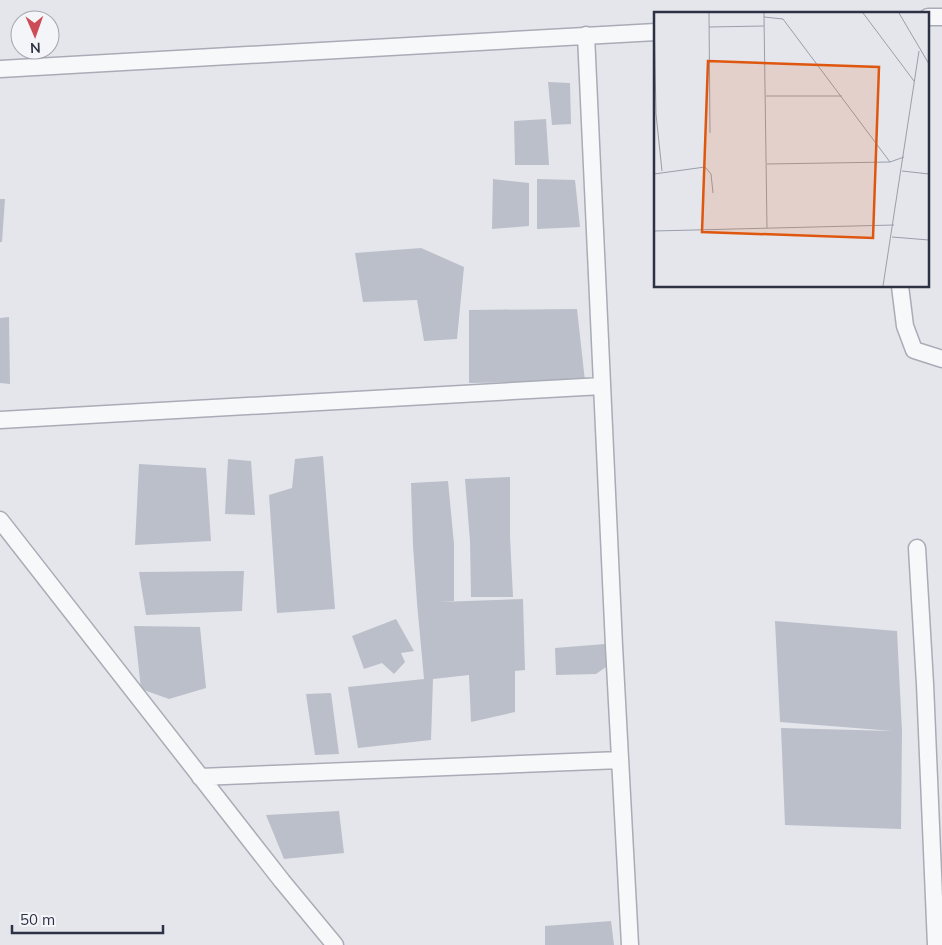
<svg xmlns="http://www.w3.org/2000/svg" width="942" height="945" viewBox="0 0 942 945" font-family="Mulish,sans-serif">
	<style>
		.building { fill: #bbbfc9 }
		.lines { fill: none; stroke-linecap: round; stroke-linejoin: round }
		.street-casing { stroke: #a9acb6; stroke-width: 19 }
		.street { stroke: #f7f8fa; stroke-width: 16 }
		.inset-road { fill: none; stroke: #9a9ea9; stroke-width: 1 }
		.view { fill: #df570f; fill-opacity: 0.15; stroke: #df570f; stroke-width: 2.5 }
		.inset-edge { fill: none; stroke: #2c3244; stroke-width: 2.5 }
	</style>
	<rect width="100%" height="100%" fill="#e4e6ec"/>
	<path class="building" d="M548,82l22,1 1,41 -19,1z
		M546,119l3,46h-34l-1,-44z
		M493,179l36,4v43l-37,3z
		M537,179l38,1 5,47 -43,2z
		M0,199h5l-3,43h-2z
		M421,248l43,19 -7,72 -33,2 -7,-41 -54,2 -8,-49z
		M577,309l8,72 -116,2v-73z
		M9,317l1,67 -10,-1v-65z
		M323,456l12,153 -58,4 -8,-118 23,-7 3,-29z
		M228,459l23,2 4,54 -30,-1z
		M139,464l67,4 5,73 -76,4z
		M510,477v60l3,60h-42l-1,-56 -5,-62z
		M448,481l6,63v57l-15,1 84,-3 2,71 -10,1v41l-44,10 -2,-47 -36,4 -2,61 -73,8 -10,-61 76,-8 -7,-76 -4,-58 -2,-62z
		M244,571l-2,40 -96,4 -7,-43z
		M396,619l18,32 -13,2 4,9 -11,12 -12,-11 -18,6 -12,-33z
		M775,621l122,10 5,100 -1,98 -116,-4 -4,-97 112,3 -113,-9z
		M134,626l66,1 6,61 -37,11 -28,-10z
		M605,644l1,23 -10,7 -40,1 -1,-27z
		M331,693l8,61 -24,1 -9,-61z
		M339,811l5,42 -60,6 -18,-44z
		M611,921l3,24h-69v-19z"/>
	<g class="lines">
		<g class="street-casing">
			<path id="street" d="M928,17h14
				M586,35l28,611 16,299
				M0,69l656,-37
				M900,286l5,40 9,24 28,9
				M0,420l602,-34
				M0,520l282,361 53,64
				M917,548l8,136 11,261
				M200,777l420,-17"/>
		</g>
		<use href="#street" class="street"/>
	</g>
	<g transform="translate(654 12)">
		<rect width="275" height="275" fill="#e4e6ec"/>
		<path class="inset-road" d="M0,1l2,101 6,57M55,1l1,120M110,1v4l19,2 107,143 14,-5M209,1l51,68M245,1l30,51M110,5l3,211M55,15l55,-1M112,84h76M113,152l123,-2M248,159l27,3M0,162l51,-7 6,7 2,19M0,219l240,-6M238,225l37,3M229,274l36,-235"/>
		<path class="view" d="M54,49l171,6 -6,171 -171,-6z"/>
		<rect width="275" height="275" class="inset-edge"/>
	</g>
	<g transform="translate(35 35) rotate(178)"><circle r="24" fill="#f4f5f9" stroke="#a4a7b1"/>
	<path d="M0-4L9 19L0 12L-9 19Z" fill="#cc4d55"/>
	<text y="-8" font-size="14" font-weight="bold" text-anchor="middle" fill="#2c3244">N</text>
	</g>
	<path d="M12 925v8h151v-8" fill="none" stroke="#2c3244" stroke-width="2.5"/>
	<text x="20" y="925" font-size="15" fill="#2c3244" stroke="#f4f5f9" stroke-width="4" paint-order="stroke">50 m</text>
</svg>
